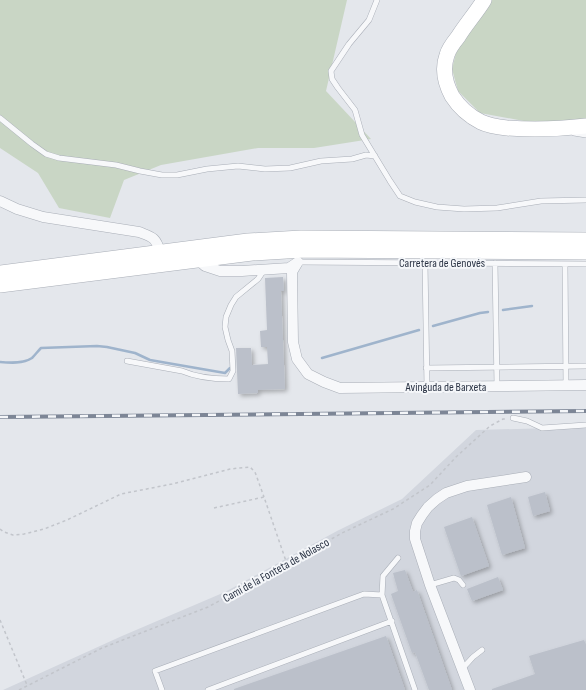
<svg xmlns="http://www.w3.org/2000/svg" width="586" height="690" viewBox="0 0 586 690" font-family="'Sofia Sans Condensed',sans-serif">
	<style>
		.built { fill: #d2d6de }
		.green { fill: #c9d6c5 }
		.lines { fill: none; stroke-linecap: round; stroke-linejoin: round }
		.stream { stroke: #9fb4cc; stroke-width: 2.5 }
		.building { fill: #bbc0ca; filter: url(#shadow) }
		.lane-casing { stroke: #a9aeb7; stroke-width: 6 }
		.street-casing { stroke: #a9aeb7; stroke-width: 11 }
		.secondary-casing { stroke: #a9aeb7; stroke-width: 16 }
		.path { stroke: #c2c5cb; stroke-width: 1.5; stroke-dasharray: 3 3; stroke-linecap: butt }
		.lane { stroke: #f7f8fa; stroke-width: 5 }
		.street { stroke: #f7f8fa; stroke-width: 10 }
		.secondary { stroke: #fff; stroke-width: 15 }
		.rail-casing { stroke: #7d8696; stroke-width: 4 }
		.rail { stroke: #f4f6f9; stroke-width: 2.5; stroke-dasharray: 8; stroke-linecap: butt }
		.labels { text-anchor: middle; stroke-width: 4; stroke-linejoin: round; paint-order: stroke }
		.street-label { font-size: 12px; fill: #2b3445; stroke: #f4f6f9 }
	</style>
	<defs>
		<filter id="shadow"><feDropShadow dx="2.5" dy="2.5" stdDeviation="2" flood-color="#0004"/></filter>
	</defs>
	<rect width="100%" height="100%" fill="#e4e7ec"/>
	<path class="built" d="M586,427v263h-583l119,-54 103,-44 112,-61 65,-32 74,-69z"/>
	<path class="green" d="M0,0h348h-1l-21,91 45,48 -57,9h-56l-97,17 -37,15 -14,38 -51,-10 -21,-35 -38,-25z
		M492,0h94v120l-8,1h-54l-44,-8 -22,-22 -6,-22 5,-20z"/>
	<g class="lines">
		<path class="stream" d="M503,310l29,-4
			M433,326l47,-13 8,-1
			M322,358l97,-28
			M0,362c10,1 23,2 32,-4 3,-3 6,-7 9,-10l56,-2 10,1 28,6 15,7 75,13 5,-5"/>
	</g>
	<path class="building" d="M283,277l1,14h-3l4,98 -27,1v3l-20,1 -2,-46h15l1,17 16,-1 -1,-17h-6l-1,-16 7,-1 -2,-52z
		M545,492l5,19 -17,5 -5,-19z
		M511,497l14,51 -23,7 -15,-50z
		M472,517l17,49 -28,10 -17,-49z
		M405,570l8,22 4,-2 35,100h-23l-14,-38 -3,1 -21,-59 7,-3 -5,-18z
		M498,577l5,13 -31,11 -5,-12z
		M386,636l19,54h-171v-1z
		M584,640l2,5v45h-94v-1l43,-15 -6,-18z"/>
	<g class="lines">
		<g class="lane-casing">
			<path id="lane" d="M377,0l-8,20 -20,24 -18,27 1,8 6,9 17,22 7,25 28,46 10,15 15,6 22,5 27,2 33,-1 44,-7 45,-1
				M0,118l32,26 14,10 13,4 57,7 24,6 22,4h15l30,-6 31,-3 27,3 25,-1 31,-7 31,-2 14,-4 9,1
				M574,133l12,2
				M298,262l288,2
				M425,263l2,124
				M495,263l2,123
				M565,264l1,122
				M127,361l55,10c14,6 32,8 47,8l4,-8 -1,-20 -4,-11 -3,-13 1,-10 5,-12 5,-8 22,-18 6,-9
				M426,368l160,-2
				M513,418l14,3 15,7 44,-3
				M398,558l-15,18 -1,19 33,95
				M430,585l24,-7 5,2 4,5
				M462,669l11,-12 9,-7
				M162,690l-7,-19 209,-77 18,1
				M208,690l184,-69"/>
		</g>
		<g class="street-casing">
			<path id="street" d="M0,201l17,8 26,8 96,15c13,5 17,5 21,20
				M197,259l8,7 15,5h22l47,-3 9,-6
				M298,262l-6,10 1,70 4,17 11,15 16,8 16,6 246,-3
				M470,690l-40,-105 -15,-46v-8l2,-8 5,-8 6,-8 9,-8 9,-6 21,-7 59,-9"/>
		</g>
		<g class="secondary-casing">
			<path id="secondary" d="M484,0c-8,13 -18,24 -26,37 -4,5 -9,11 -11,18 -5,14 -2,28 5,41 7,11 17,20 29,26 8,4 17,5 26,6 27,2 53,1 79,-2
				M0,273l248,-32 53,-3 285,2
				M0,285l252,-32 51,-3 283,2"/>
		</g>
		<path class="path" d="M214,508l50,-11 23,67
			M0,529l4,3 9,3 11,-1 20,-5 23,-9 54,-26 51,-10 58,-15 20,-2 5,5 9,25
			M0,620l27,65
			M19,690l83,-42 106,-41 79,-43 55,-31 51,-24 37,-24 26,-28 34,-31 13,-7h3"/>
		<use href="#lane" class="lane"/>
		<use href="#street" class="street"/>
		<use href="#secondary" class="secondary"/>
		<g class="rail-casing">
			<path id="rail" d="M0,417l586,-6"/>
		</g>
		<use href="#rail" class="rail"/>
	</g>
	<g class="labels">
		<g class="street-label">
			<text x="442" y="267">Carretera de Genovés</text>
			<text x="446" y="391">Avinguda de Barxeta</text>
			<text transform="translate(276 570) rotate(-29)" y="4">Camí de la Fonteta de Nolasco</text>
		</g>
	</g>
</svg>
